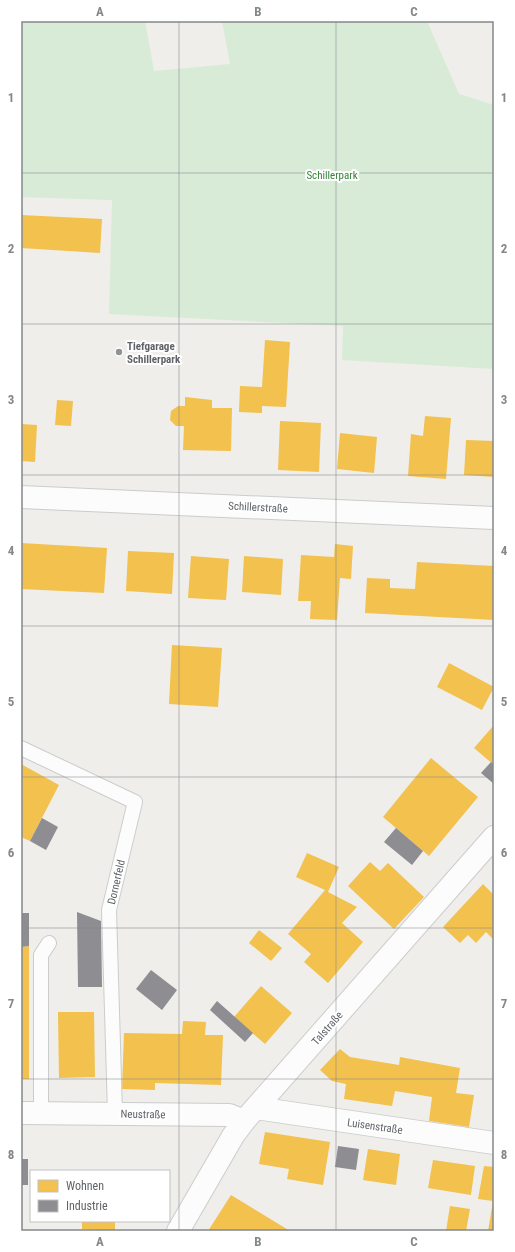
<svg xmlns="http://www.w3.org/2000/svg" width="515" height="1252" viewBox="0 0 515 1252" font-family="'Roboto Condensed',sans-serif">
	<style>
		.green { fill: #d8ebd6 }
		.homes { fill: #f2c14e }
		.industry { fill: #8d8d92 }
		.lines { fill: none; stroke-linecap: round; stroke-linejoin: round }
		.service-casing { stroke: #cbcccc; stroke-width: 16 }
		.minor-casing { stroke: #cbcccc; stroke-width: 24 }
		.service { stroke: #fdfcfc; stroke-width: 14 }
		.minor { stroke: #fdfcfc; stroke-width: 22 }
		.grid { fill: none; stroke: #84888a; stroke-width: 1; stroke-opacity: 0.55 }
		.poi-dot { fill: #919496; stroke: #fff; stroke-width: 1.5 }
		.labels { text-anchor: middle; stroke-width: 4; stroke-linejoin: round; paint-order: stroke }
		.park-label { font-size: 11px; fill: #348238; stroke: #fff }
		.poi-label { font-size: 11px; font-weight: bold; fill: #5f6368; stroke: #fff; text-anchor: start }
		.street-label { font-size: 11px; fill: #5f6368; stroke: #fff }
		.neatline { fill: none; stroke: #84888a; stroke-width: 1.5 }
		.grid-label { font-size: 13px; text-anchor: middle; font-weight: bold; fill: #84888a }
	</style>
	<rect width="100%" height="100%" fill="#efeeea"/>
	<path class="green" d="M21,21h124l9,50 76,-7 -8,-43h205l32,73 35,11v264l-152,-9 1,-34 -234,-12 3,-114 -91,-3z"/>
	<path class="homes" d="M21,215l81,4 -2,34 -79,-5z
		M265,340l25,2 -4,65 -24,-1v7l-23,-1 1,-26 22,1z
		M185,397l27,3v8h20l-1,43 -48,-1 1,-24h-8l-6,-6 1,-9 7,-5h7z
		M57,400l16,1 -2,25 -16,-1z
		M425,416l26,2 -5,61 -38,-3 3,-42 12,2z
		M280,421l41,2 -2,49 -41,-2z
		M21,424l16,1 -2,37 -14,-1z
		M340,433l37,4 -3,36 -37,-4z
		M466,440l28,1v36l-30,-2z
		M21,543l86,5 -3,45 -83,-4z
		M335,544l18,2 -2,33 -11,-1 -3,42 -27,-1 1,-18h-13l3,-46 33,2z
		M128,551l46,2 -2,41 -46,-3z
		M191,556l38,3 -3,41 -38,-2z
		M244,556l39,3 -2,36 -39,-3z
		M417,562l77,4v54l-129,-7 2,-35 23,1v9l25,1z
		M172,645l50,3 -4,59 -49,-3z
		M449,663l45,24 -12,23 -45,-23z
		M494,725v40l-20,-17z
		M431,758l47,39 -49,59 -46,-39z
		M21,764l38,21 -29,56 -9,-4z
		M307,853l32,14 -11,25 29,15 -15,16 21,19 -35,41 -24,-21 7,-8 -23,-20 37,-44 -29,-13z
		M370,862l10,9 8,-8 36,34 -30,32 -46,-43z
		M483,884l11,11v45l-8,-8 -10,11 -8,-8 -8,8 -17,-16z
		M259,930l23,18 -11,13 -22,-18z
		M29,946v133h-8v-132z
		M261,986l31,27 -27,31 -31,-27z
		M58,1012h36l1,65 -36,1z
		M183,1021l23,1 -1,13h18l-2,50 -66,-2v7l-33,-1 2,-56 58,1z
		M340,1049l10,8 49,8 1,-8 60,11 -4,25 18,2 -5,32 -40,-6 3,-24 -37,-6 -3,15 -48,-7 2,-15 -14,-3 -12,-11z
		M265,1132l65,10 -7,43 -36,-6 2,-10 -30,-5z
		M368,1149l32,5 -4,31 -33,-5z
		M433,1160l42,6 -4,29 -43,-7z
		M484,1166l10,1v64h-6l5,-30 -15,-2z
		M231,1195l59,36h-82z
		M450,1206l20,3 -4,22h-20z
		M82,1221h33v10l-33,-2z"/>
	<path class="industry" d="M491,762l3,3v19l-13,-11z
		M42,818l16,9 -12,23 -16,-9z
		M396,828l27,23 -11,14 -28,-23z
		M77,912l24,9 1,66h-24z
		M21,913h8v33l-8,1z
		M151,970l26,20 -15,20 -26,-21z
		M217,1001l36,32 -8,9 -35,-32z
		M338,1146l21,3 -3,21 -21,-3z
		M21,1159h7v26h-7z"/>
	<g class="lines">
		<g class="service-casing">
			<path id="service" d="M21,748l114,54 -26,108 6,203
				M41,1113v-158l8,-12"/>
		</g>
		<g class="minor-casing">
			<path id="minor" d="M21,497l473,21
				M256,1108l238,35
				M21,1113l208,2 15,6
				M178,1231l55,-95 11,-15 250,-284"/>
		</g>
		<use href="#service" class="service"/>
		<use href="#minor" class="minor"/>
	</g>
	<path class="grid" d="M179,21v1210M336,21v1210M21,173h473M21,324h473M21,475h473M21,626h473M21,777h473M21,928h473M21,1079h473"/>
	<circle class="poi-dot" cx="119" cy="352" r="4"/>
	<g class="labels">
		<g class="park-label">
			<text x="332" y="179">Schillerpark</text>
		</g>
		<g class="poi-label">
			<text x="127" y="350">Tiefgarage<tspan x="127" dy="13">Schillerpark</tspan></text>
		</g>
		<g class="street-label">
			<text transform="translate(258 507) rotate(3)" y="4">Schillerstraße</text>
			<text transform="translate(116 882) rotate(-77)" y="4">Dornerfeld</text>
			<text transform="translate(327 1028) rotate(-49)" y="4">Talstraße</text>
			<text transform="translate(143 1114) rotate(1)" y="4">Neustraße</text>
			<text transform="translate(375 1126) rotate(8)" y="4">Luisenstraße</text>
		</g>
	</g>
	<rect width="515" height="1252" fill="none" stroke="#ffffff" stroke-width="44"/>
	<rect x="30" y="1170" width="140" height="52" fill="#ffffff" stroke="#bfc1c3"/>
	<rect x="38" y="1180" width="20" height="12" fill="#f2c14e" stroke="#bfc1c3"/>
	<text x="66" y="1190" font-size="12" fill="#5f6368">Wohnen</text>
	<rect x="38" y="1200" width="20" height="12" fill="#8d8d92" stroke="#bfc1c3"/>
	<text x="66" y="1210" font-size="12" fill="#5f6368">Industrie</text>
	<rect x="22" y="22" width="471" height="1208" class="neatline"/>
	<g class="grid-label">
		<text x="100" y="16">A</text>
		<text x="258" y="16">B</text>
		<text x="414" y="16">C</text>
		<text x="11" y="102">1</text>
		<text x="504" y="102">1</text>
		<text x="11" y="253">2</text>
		<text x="504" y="253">2</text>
		<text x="11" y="404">3</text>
		<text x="504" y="404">3</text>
		<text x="11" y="555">4</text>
		<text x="504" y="555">4</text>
		<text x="11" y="706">5</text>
		<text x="504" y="706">5</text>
		<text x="11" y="857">6</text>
		<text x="504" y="857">6</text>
		<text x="11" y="1008">7</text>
		<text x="504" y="1008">7</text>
		<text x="11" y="1159">8</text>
		<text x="504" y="1159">8</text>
		<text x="100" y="1246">A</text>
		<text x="258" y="1246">B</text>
		<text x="414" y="1246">C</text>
	</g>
</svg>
